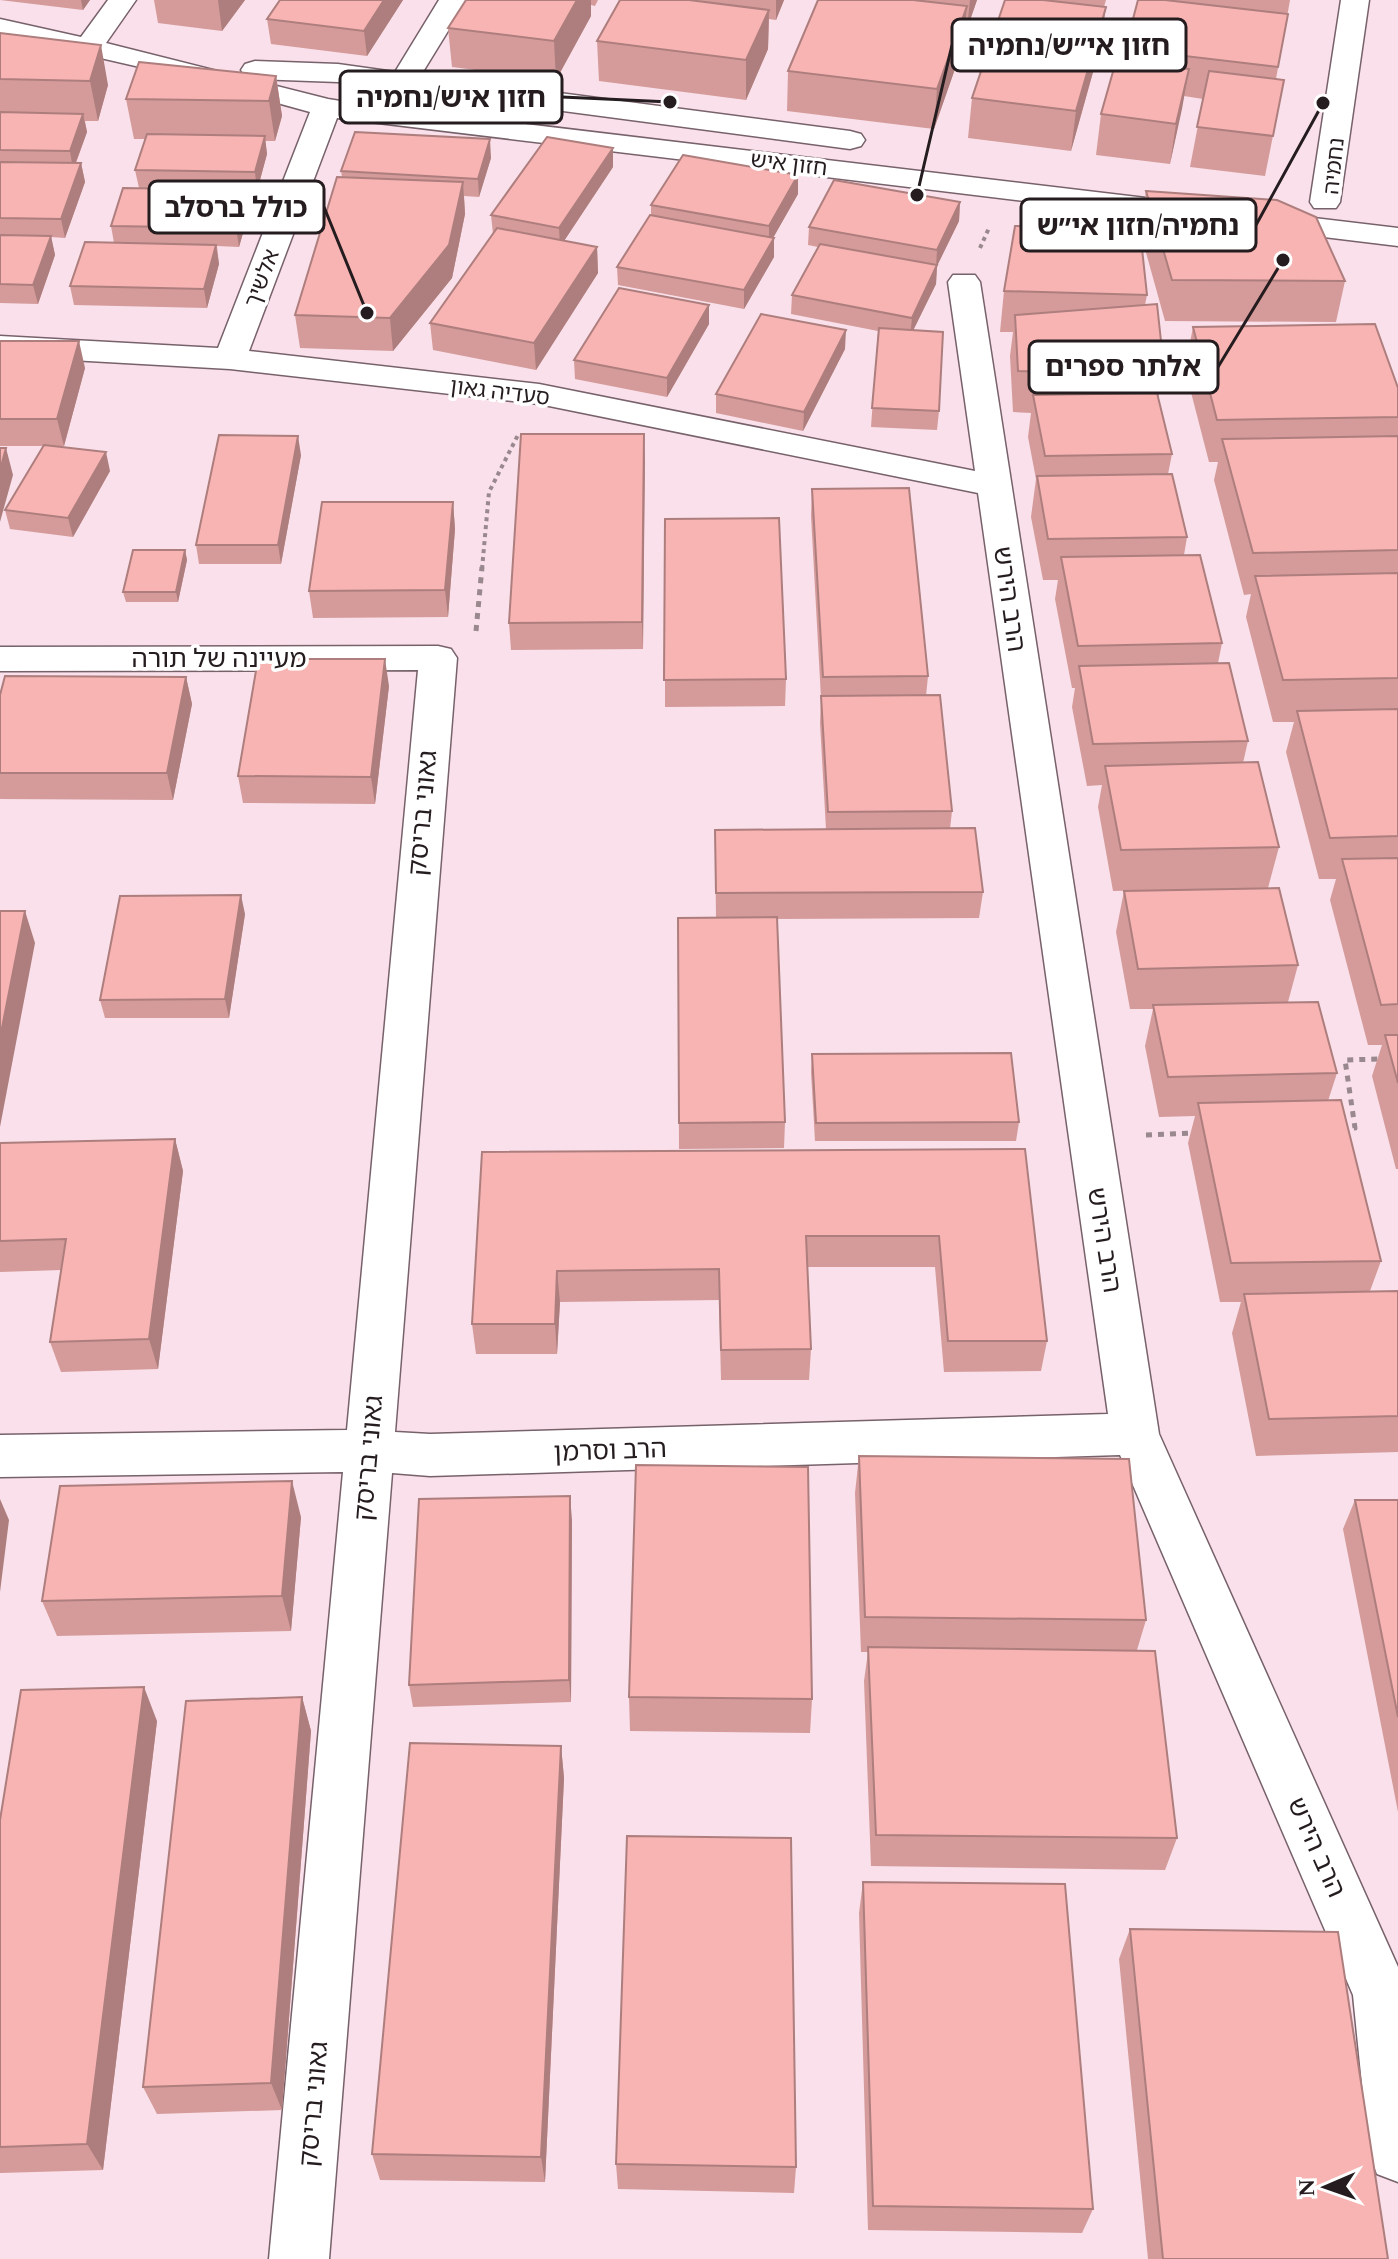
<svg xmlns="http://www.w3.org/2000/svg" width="1398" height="2259" viewBox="0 0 1398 2259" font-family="Spectral,'Noto Sans Hebrew',serif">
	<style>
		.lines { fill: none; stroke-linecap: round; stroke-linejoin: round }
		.minor-casing { stroke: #77616a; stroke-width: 3 }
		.path-far1 { stroke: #9a888f; stroke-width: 4; stroke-dasharray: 4 4; stroke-linecap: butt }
		.path { stroke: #9a888f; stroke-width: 5; stroke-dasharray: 6 6; stroke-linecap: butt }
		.minor { fill: #fff; fill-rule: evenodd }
		.wall { fill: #d49b9a }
		.shaded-wall { fill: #ad7e7d }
		.building { fill: #f7b4b3; stroke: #ad7e7d; stroke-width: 2 }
		.labels { text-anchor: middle; stroke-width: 7; stroke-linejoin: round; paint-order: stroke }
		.far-street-label { font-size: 22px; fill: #251c1f; stroke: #fff }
		.street-label { font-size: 26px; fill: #251c1f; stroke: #fff }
		.leader { fill: none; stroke: #251c1f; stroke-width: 3 }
		.callout-dot { fill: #251c1f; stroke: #fff; stroke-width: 3 }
		.callout { fill: #fff; stroke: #251c1f; stroke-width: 3 }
		.callout-label { font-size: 28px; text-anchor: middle; font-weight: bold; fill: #251c1f }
	</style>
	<rect width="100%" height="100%" fill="#f9e0ea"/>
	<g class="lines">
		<g class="minor-casing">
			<path id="minor" d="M108,0h28l-30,43 222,56 50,8 -3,-4 10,-15 -47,-6 -83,-3 -10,-3 -4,-6 4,-6 10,-3 83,3 57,8 44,-72h28l-46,75 429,56 11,3 4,6 -4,6 -11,3 -438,-58 -12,18 998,119v18l-1061,-128 -88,233 290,33 436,87 -27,-189 5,-7h22l5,7 179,1152 239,533v215l-21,-8 -8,-21 -16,-158 -233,-540 -690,21 -38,-3 -63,786h-60l74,-787 -343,5v-42l347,-5 71,-760 -418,1v-24l438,-1 13,3 6,9 -62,774 35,2 678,-20 -130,-921 -439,-89 -309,-35 -230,-13v-20l218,12 92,-236 -131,-36 -179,-41v-16l81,18z
				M1341,0h28l-29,202 -4,6h-22l-4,-6z"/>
		</g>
		<path class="path-far1" d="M980,248l9,-20
			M482,569l7,-77 30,-59"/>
		<path class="path" d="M476,631l6,-64
			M1342,1128h13l-10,-68 36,-1
			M1146,1135l50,-2"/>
		<use href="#minor" class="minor"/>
	</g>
	<path class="wall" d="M0,0h90l-7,10z
		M154,0h91l-23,31 -64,-8z
		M403,0l-36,56 -96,-12 -4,-25z
		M466,0h132l-3,6 -4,-1v11l-35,64 -104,-13 -4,-39z
		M620,0h164l-8,20 -7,-1 -1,30 -22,51 -147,-19 -2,-40z
		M817,0h160l-10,29h-2l-2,17 -29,83 -147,-18 1,-40 29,-67z
		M1005,0h101l-2,7 -4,40 -29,104 -103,-13 4,-40z
		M1138,0h152l-14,79 8,1 -19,96 -75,-9 13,-68 -19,-3 -14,68 -74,-9 5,-41 23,-53 1,-12z
		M0,33l108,52 -10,36h-13l2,11 -11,31h5l4,19 -20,56 -14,-1 4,18 -17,49 -38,-1z
		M276,76l6,40 -7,25h-10l2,13 -10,37 -10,-1 3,19 -11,38 -22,-1 2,18 -12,44 -133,-3 -4,-19 44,-43 -3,-17 28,-38 -4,-18 11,-31h-12l-8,-40z
		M491,158l-12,39 -15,-1 1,18 -13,64 -59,73 -93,-3 -5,-33 47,-138 -1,-6z
		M613,167l-49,74 33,6 1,26 -62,97 -103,-20 -3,-27 63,-89 -2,-19z
		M798,175v19l-25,44 1,19 -30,52 -126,-24 -1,-18 34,-51v-11z
		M1146,191l199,90 -9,41 -171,-1 -25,-90z
		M960,202l-1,19 -22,45 -1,18 -23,46 26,81 -2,19 -66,-3 7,-96 -87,-17 1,-19 26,-48 -10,-2 1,-18z
		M1004,291l143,4 -2,10 19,64 -6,31 14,54 -4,20 19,63 -3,18 38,88 -4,20 30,78 -5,22 36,84 -11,41 -155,3 -15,-84 4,-22 -15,1 -15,-79 3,-19h-3l-17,-89 3,-19h-15l-12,-63 5,-38 -8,-42 3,-24 -18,-1 -3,-56 3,-24h-13z
		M709,324l-42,73 -92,-18 -1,-19z
		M1193,327l205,61v781h-2l-24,-93 10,-31h-14l-38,-145 6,-21h-17l-33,-127 8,-30h-21l-27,-105 5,-23 -7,1 -30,-115 4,-18h-9l-24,-93z
		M0,341l85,27 -21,78h-8l54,25 -37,66 -63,-8 -5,-19 38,-64h-43z
		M845,349l-42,82 -87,-18v-19z
		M644,434l-1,215 -132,1 -2,-27z
		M301,455l-20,109h-82l-3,-19z
		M812,489l116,187 -2,20 26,115 -2,18 33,63 -4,26 -202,1 8,203 -1,26 -105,1 -1,-231h38l-1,-88 111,-1 -6,-106 1,-25 -10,-182z
		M453,502l2,27 -7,88 -135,1 -4,-27z
		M665,519l121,160 -1,27 -120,1z
		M185,550l2,10 -9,42h-52l-3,-10z
		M186,677l6,27 -19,96 -173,-1v-104z
		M389,686l-14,118 -132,-1 -5,-27z
		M1124,891l174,74 -10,37 49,71 -9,28 53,160 -11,30h28v161l-142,4 -24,-123 9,-31h-21l-32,-159 7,-27 -36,1 -14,-71 8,-37h-23l-14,-77z
		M245,914l-16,104h-124l-5,-18z
		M812,1054l207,68 -3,19h-201l-4,-69z
		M175,1139l8,32 -25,198 -97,3 -11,-30 11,-72 -61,2v-129z
		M1025,1149l22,192 -6,30 -97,1 -9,-105h-128l4,82 -2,31h-88l-2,-80 -159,2 -3,52h-81l-4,-30 10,-172z
		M859,1456l287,164 -9,30 40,188 -12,32 -294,-4 -7,-185 4,-29h-7l-6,-159z
		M1355,1500h43v312l-55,-283z
		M301,1517l-10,114 -234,5 -15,-35z
		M572,1520l-1,182 -158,5 -4,-22z
		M302,1697l9,34 -29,379 -125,4 -14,-27z
		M629,1697l183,2 -2,34 -180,-2z
		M157,1721l-54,449 -103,3v-353z
		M561,1746l3,32 -19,404 -165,-2 -8,-26z
		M863,1882l230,327 -11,24 -214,-3 -9,-317z
		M1130,1929l258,330h-240l-29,-300z
		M616,2164l180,3 -2,26 -176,-4z"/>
	<path class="shaded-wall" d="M81,0h9l-7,10z
		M218,0h27l-23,31z
		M384,0h19l-36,56 -3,-25z
		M577,0h14v16l-35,64 -2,-39z
		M776,0h8l-8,20z
		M970,0h7l-10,29z
		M967,6l-4,40 -29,83 3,-40z
		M1106,7l-6,40 -29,104 5,-40z
		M769,10l-1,39 -22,51v-40z
		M101,45l7,40 -10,36 -8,-40z
		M1189,69l-7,40 -12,55 6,-40z
		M276,76l6,40 -7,25 -6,-40z
		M83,114l4,18 -14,38 -3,-19z
		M265,136l2,18 -10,37 -2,-19z
		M490,139l1,19 -12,39 -1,-18z
		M613,148v19l-53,80 -1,-19z
		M81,163l4,19 -20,56 -4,-19z
		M798,175v19l-29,51v-19z
		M463,182l2,32 -13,64 -59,73 -3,-33z
		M247,190l3,19 -11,38 -3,-19z
		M960,202l-1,19 -22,45 -1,18 -26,53 2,-19 24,-50 1,-18z
		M51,236l4,19 -17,49 -5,-19z
		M774,238v19l-30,52v-19z
		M216,245l3,19 -12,44 -3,-19z
		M597,247l1,26 -62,97 -2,-27z
		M709,305v19l-42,73v-19z
		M846,330l-1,19 -42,82 1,-19z
		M79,341l6,27 -21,78 -7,-27z
		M644,434l1,27 -2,188 -1,-27z
		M298,436l3,19 -20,109 -3,-19z
		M6,448l7,27 -13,47v-52z
		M106,452l4,19 -37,66 -5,-19z
		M453,502l2,27 -7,88 -3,-27z
		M185,550l2,10 -9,42 -2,-10z
		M385,659l4,27 -14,118 -4,-27z
		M186,677l6,27 -19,96 -6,-27z
		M241,895l4,19 -16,104 -4,-19z
		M25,911l10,32 -35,184v-89z
		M175,1139l8,32 -25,198 -9,-30z
		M557,1271l3,31 -3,52 -2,-30z
		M292,1481l9,36 -10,114 -9,-35z
		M570,1496l2,24 -1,182 -2,-22z
		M0,1499l9,21 -9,72z
		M144,1687l13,34 -54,449 -16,-26z
		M302,1697l9,34 -29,379 -11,-27z
		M561,1746l3,32 -19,404 -4,-25z"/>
	<path class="building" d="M280,0h104l-20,31 -97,-12z
		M466,0h111l-23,41 -106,-13z
		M620,0h69l80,10 -23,50 -149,-19z
		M818,0h95l54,6 -30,83 -149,-18z
		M1005,0h38l63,7 -30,104 -104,-13z
		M1138,0h27l123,14 -10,53 -153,-18z
		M0,33l101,12 -11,36 -90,-2z
		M1116,61l73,8 -13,55 -75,-10z
		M139,62l137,14 -7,25 -143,-2z
		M1209,71l75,9 -11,56 -76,-9z
		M0,112l83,2 -13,37 -70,-1z
		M355,132l135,7 -12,40 -137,-8z
		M147,134l118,2 -10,36 -120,-2z
		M547,137l66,11 -54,80 -68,-13z
		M683,155l115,20 -29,51 -118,-21z
		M0,162l81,1 -20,56 -61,-1z
		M337,177l126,5 -14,63 -59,73 -95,-3z
		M834,180l126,22 -23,48 -128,-23z
		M123,188l124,2 -11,38 -125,-2z
		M1146,191l131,9 39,17 29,64 -173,-1z
		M650,215l124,23 -30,52 -127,-23z
		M1015,226l125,4 7,65 -143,-4z
		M497,228l100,19 -63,96 -104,-20z
		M0,235l51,1 -18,49 -33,-1z
		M85,242l131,3 -12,44 -134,-3z
		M820,244l117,21 -25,53 -120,-23z
		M619,288l90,17 -42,73 -93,-18z
		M1157,304l7,65 -69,4 -77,-2 -3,-56z
		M761,314l85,16 -42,82 -88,-18z
		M1375,324l23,64v29l-181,3 -24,-93z
		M879,328l64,4 -4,79 -67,-3z
		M0,341h79l-22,78h-57z
		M1157,393l15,61 -127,2 -12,-61z
		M521,434h123l-2,188 -133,1z
		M219,435l79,1 -20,109h-82z
		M1398,436v114l-145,3 -31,-114z
		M44,445l62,7 -38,66 -63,-8z
		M0,448h6l-6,22z
		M1172,474l15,63 -139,2 -11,-63z
		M909,488l19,188 -105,1 -11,-188z
		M322,502h131l-8,88 -136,1z
		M779,518l7,161 -122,1 1,-161z
		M133,550h52l-9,42h-53z
		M1200,555l22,88 -144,3 -17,-89z
		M1398,573v105l-115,2 -28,-104z
		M258,659h127l-14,118 -133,-1z
		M1229,663l19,78 -155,3 -14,-78z
		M5,676l181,1 -19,96h-167v-78z
		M940,695l12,116 -124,1 -7,-116z
		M1398,709v127l-68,2 -33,-127z
		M1258,762l21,85 -158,3 -16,-84z
		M975,828l8,64 -267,1 -1,-63z
		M1398,858v146l-17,1 -39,-146z
		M1279,888l19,77 -160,4 -14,-78z
		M241,895l-16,104 -125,1 20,-104z
		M0,911h25l-25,127z
		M777,917l8,205 -106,1 -1,-205z
		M1318,1002l19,71 -169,4 -15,-72z
		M1385,1035h13v48z
		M1011,1053l8,69 -203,1 -4,-69z
		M1341,1100l40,161 -150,2 -33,-160z
		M175,1139l-26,200 -99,3 16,-103 -66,2v-98z
		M1025,1149l22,192h-99l-9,-105h-133l5,113 -90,1 -2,-81 -162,2 -2,53h-83l10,-172z
		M1398,1291v125l-129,3 -25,-125z
		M859,1456l270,3 17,161 -281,-3z
		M636,1465l172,2 4,232 -183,-2z
		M292,1481l-10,115 -240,5 18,-115z
		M570,1496l-1,184 -160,5 10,-186z
		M1355,1500h43v217z
		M868,1647l287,4 22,187 -301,-3z
		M144,1687l-57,457 -87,3v-327l21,-130z
		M302,1697l-31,386 -128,4 43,-386z
		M410,1743l151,3 -20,411 -169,-3z
		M627,1836l164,2 5,329 -180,-3z
		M863,1882l202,2 28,325 -220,-3z
		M1130,1929l208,3 50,327h-225z"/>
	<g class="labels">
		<g class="far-street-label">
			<text transform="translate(789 163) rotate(7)" y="8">חזון איש</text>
			<text transform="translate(1333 166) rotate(-84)" y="8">נחמיה</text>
			<text transform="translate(261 278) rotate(-69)" y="8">אלשיך</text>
			<text transform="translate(500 391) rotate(7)" y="8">סעדיה גאון</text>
		</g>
		<g class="street-label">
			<text transform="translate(1010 599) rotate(82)" y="9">הרב הירש</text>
			<text x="219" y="667">מעיינה של תורה</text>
			<text transform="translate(422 813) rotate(-85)" y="9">גאוני בריסק</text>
			<text transform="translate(1105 1240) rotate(81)" y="9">הרב הירש</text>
			<text transform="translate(610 1450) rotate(-2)" y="9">הרב וסרמן</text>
			<text transform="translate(368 1458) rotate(-85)" y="9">גאוני בריסק</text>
			<text transform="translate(1317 1847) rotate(66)" y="9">הרב הירש</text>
			<text transform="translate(313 2104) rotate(-85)" y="9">גאוני בריסק</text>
		</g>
	</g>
	<path class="leader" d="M917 195L952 45M670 102L562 97M367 313L324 207M1323 103L1256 225M1283 260L1218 367"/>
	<g class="callout-dot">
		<circle cx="917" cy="195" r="8"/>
		<circle cx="670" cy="102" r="8"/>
		<circle cx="367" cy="313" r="8"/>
		<circle cx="1323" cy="103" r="8"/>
		<circle cx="1283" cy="260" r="8"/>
	</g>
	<g class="callout">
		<rect x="952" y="19" width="234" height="52" rx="8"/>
		<rect x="340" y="71" width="222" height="52" rx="8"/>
		<rect x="149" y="181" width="175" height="52" rx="8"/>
		<rect x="1021" y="199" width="235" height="52" rx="8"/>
		<rect x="1029" y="341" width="189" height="52" rx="8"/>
	</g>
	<g class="callout-label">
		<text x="1069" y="55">חזון אי״ש/נחמיה</text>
		<text x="451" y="107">חזון איש/נחמיה</text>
		<text x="236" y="217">כולל ברסלב</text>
		<text x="1138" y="235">נחמיה/חזון אי״ש</text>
		<text x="1123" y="376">אלתר ספרים</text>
	</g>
	<g transform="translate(1326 2187) rotate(268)" stroke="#ffffff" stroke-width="6" paint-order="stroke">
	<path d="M0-6L14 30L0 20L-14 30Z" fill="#251c1f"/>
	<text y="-12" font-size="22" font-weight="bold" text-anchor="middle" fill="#251c1f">N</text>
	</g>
</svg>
